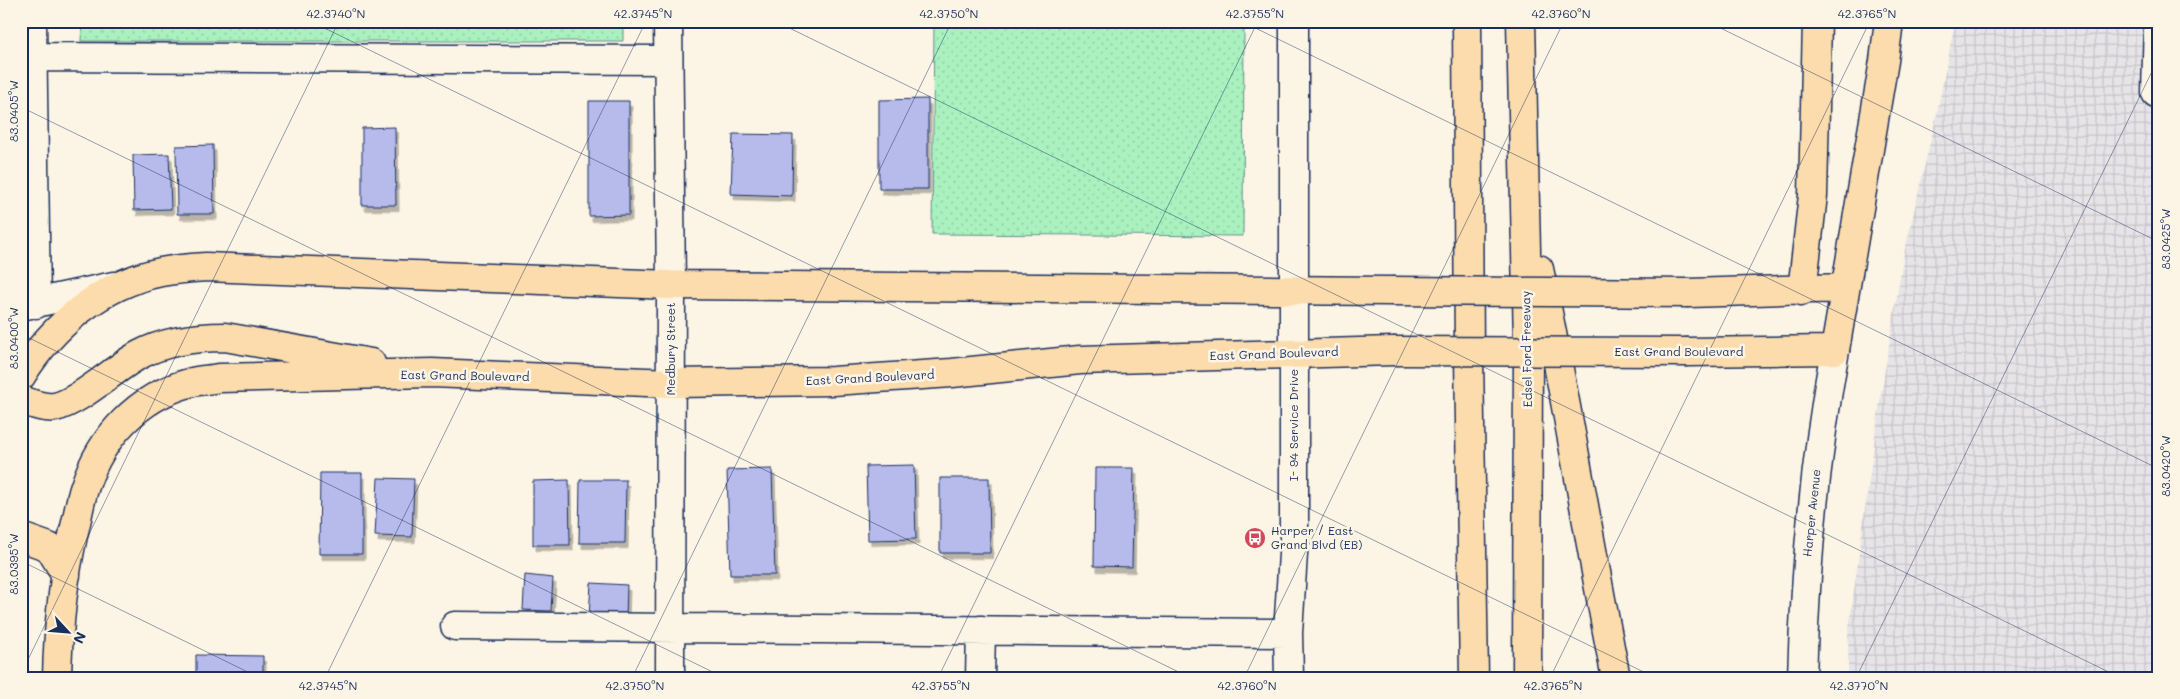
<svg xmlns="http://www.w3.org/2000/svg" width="2180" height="699" viewBox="0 0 2180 699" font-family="Mali,sans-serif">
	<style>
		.industrial { fill: url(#industrial-grid) }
		.grass { fill: url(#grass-dots); stroke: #62908e }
		.building { fill: #b7bbec; stroke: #1b2f5e; filter: url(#shadow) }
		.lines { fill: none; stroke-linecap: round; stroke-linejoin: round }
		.minor-casing { stroke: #1b2f5e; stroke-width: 31 }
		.major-casing { stroke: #1b2f5e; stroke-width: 31 }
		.highway-casing { stroke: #1b2f5e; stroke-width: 31 }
		.minor { stroke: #fcf5e5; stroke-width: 28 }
		.major { stroke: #fcdcac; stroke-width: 28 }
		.highway { stroke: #fcdcac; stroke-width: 28 }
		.major-bridge-casing { stroke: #1b2f5e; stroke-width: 31; stroke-linecap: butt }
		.major-bridge { stroke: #fcdcac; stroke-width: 28 }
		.ticks { fill: none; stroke: #1b2f5e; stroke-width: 1; stroke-opacity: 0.45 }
		.labels { text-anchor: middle; stroke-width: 5; stroke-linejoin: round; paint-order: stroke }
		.street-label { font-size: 12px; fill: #1b2f5e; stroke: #fcf5e5 }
		.poi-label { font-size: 12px; fill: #1b2f5e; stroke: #fcf5e5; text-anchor: start }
		.neatline { fill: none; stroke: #1b2f5e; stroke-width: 2 }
		.ticks-label { font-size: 12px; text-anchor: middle; fill: #1b2f5e }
	</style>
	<defs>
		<pattern id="industrial-grid" width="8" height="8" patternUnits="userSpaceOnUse" patternTransform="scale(1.25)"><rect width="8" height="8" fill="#e7e4e7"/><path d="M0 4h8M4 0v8" fill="none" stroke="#c6c4c9"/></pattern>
		<pattern id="grass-dots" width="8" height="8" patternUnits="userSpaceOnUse" patternTransform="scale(1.25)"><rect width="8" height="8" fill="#a9f1be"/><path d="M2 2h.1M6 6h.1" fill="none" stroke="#91cfa6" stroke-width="1.8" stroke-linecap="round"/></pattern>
		<filter id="shadow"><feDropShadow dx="3" dy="5.5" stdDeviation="0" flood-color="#0004"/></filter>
	</defs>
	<rect width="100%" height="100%" fill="#fcf5e5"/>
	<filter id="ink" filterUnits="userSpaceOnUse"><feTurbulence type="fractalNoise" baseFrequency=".02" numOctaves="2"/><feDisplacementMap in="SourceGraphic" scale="10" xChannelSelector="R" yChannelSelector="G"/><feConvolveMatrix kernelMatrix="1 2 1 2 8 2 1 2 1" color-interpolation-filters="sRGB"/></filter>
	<g filter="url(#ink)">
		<path class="industrial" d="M1955,21h204v657h-311v-43l31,-228 24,-149 34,-145z"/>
		<path class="grass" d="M82,21h541v20h-542z
			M934,21h310l-1,215 -311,-2z"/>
		<path class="building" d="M928,99v90h-49v-89z
			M589,101h40v114l-40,1z
			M395,127l1,78h-34v-77z
			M733,134l60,1 -1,61 -61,-2z
			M213,145l1,69h-37l-1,-68z
			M169,154l2,55 -37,1 -1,-55z
			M914,465l2,74 -48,1 -2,-74z
			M1095,468h39l-2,99 -38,-1z
			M772,469l3,106h-45l-3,-105z
			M320,473h42v81h-43z
			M378,478l36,1 -2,58 -37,-1z
			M940,478h49l1,75h-50z
			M569,480l1,65h-37v-64z
			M580,480h46l-1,63h-46z
			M525,575l28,3 -2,33 -28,-1z
			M591,583l36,2 -1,34 -37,-2z
			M196,655l67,1v22h-67z"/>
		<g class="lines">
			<g class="minor-casing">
				<path id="minor" d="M32,21l4,283
					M668,21l3,264 -1,393
					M2158,21l-2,72h3
					M32,57l636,3
					M21,306l93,-20
					M455,626l833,7
					M980,678l1,-48
					M1289,678l-1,-45 6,-95v-517
					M1802,678c3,-110 13,-219 33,-328"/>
			</g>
			<g class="major-casing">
				<path id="major" d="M1802,291l11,-96 4,-174
					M1689,293l156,-5
					M1688,352l147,-2 49,-289 5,-40
					M21,376c31,-50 80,-92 140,-104 15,-3 30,-4 45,-5l465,18 721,6
					M21,400c10,3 23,9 34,7 24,-5 60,-39 84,-52 26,-14 57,-18 86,-18l146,26
					M21,537l28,10 17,28
					M57,678c1,-50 6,-99 17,-147 4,-15 6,-31 11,-45 16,-49 53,-89 104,-103 9,-3 20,-3 30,-5l213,-5 239,10 162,-2 119,-8 128,-13 313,-9"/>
			</g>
			<g class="highway-casing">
				<path id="highway" d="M1467,21l2,336 5,321
					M1521,21l7,322 -1,335
					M1539,269c29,136 50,273 77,409"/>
			</g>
			<use href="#minor" class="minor"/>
			<use href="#major" class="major"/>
			<use href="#highway" class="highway"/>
			<g class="major-bridge-casing">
				<path id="major-bridge" d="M1392,291l297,2
					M1393,351l295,1"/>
			</g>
			<use href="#major-bridge" class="major-bridge"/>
		</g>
	</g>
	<path class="ticks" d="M310,21l1346,657M775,21l1346,657M1241,21l918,448M1706,21l453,221M21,46l12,-25M21,107l1170,571M21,334l704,344M21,561l239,117M21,674l318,-653M325,678l321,-657M632,678l320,-657M938,678l320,-657M1244,678l320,-657M1550,678l320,-657M1856,678l303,-621"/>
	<defs>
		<g id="bus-disc" transform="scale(1.125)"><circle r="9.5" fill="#d1495b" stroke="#fcf5e5"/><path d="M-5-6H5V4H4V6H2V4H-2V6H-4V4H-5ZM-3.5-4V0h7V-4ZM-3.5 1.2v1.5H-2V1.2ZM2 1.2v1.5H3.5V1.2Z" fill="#fff"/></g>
	</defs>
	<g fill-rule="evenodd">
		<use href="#bus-disc" x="1255" y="538"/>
	</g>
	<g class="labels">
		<g class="street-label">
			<text transform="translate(671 349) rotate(-90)" y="4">Medbury Street</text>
			<text transform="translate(1527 349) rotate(-91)" y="4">Edsel Ford Freeway</text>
			<text x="1679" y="356">East Grand Boulevard</text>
			<text transform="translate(1274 354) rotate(-2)" y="4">East Grand Boulevard</text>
			<text transform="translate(465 376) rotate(1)" y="4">East Grand Boulevard</text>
			<text transform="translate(870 378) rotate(-3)" y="4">East Grand Boulevard</text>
			<text transform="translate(1294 425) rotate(-90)" y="4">I- 94 Service Drive</text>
			<text transform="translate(1812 513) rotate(-84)" y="4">Harper Avenue</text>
		</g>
		<g class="poi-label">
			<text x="1271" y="535">Harper / East<tspan x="1271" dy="14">Grand Blvd (EB)</tspan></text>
		</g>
	</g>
	<rect width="2180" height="699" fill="none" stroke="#fcf5e5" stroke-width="55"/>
	<g transform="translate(68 632) rotate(116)" stroke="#fcf5e5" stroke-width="4" paint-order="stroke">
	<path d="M0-4L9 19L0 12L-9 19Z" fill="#1b2f5e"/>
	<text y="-8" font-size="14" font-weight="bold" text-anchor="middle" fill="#1b2f5e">N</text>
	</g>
	<rect x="28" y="28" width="2124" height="644" class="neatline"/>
	<g class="ticks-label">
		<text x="336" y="18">42.3740°N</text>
		<text x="643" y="18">42.3745°N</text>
		<text x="949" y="18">42.3750°N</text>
		<text x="1255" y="18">42.3755°N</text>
		<text x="1561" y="18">42.3760°N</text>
		<text x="1867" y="18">42.3765°N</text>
		<text transform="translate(14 111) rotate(-90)" y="4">83.0405°W</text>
		<text transform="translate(2166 239) rotate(-90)" y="4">83.0425°W</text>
		<text transform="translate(14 338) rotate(-90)" y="4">83.0400°W</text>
		<text transform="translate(2166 466) rotate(-90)" y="4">83.0420°W</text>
		<text transform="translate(14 564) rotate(-90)" y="4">83.0395°W</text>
		<text x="328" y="690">42.3745°N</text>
		<text x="635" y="690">42.3750°N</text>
		<text x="941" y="690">42.3755°N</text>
		<text x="1247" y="690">42.3760°N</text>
		<text x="1553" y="690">42.3765°N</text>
		<text x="1859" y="690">42.3770°N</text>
	</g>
</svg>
